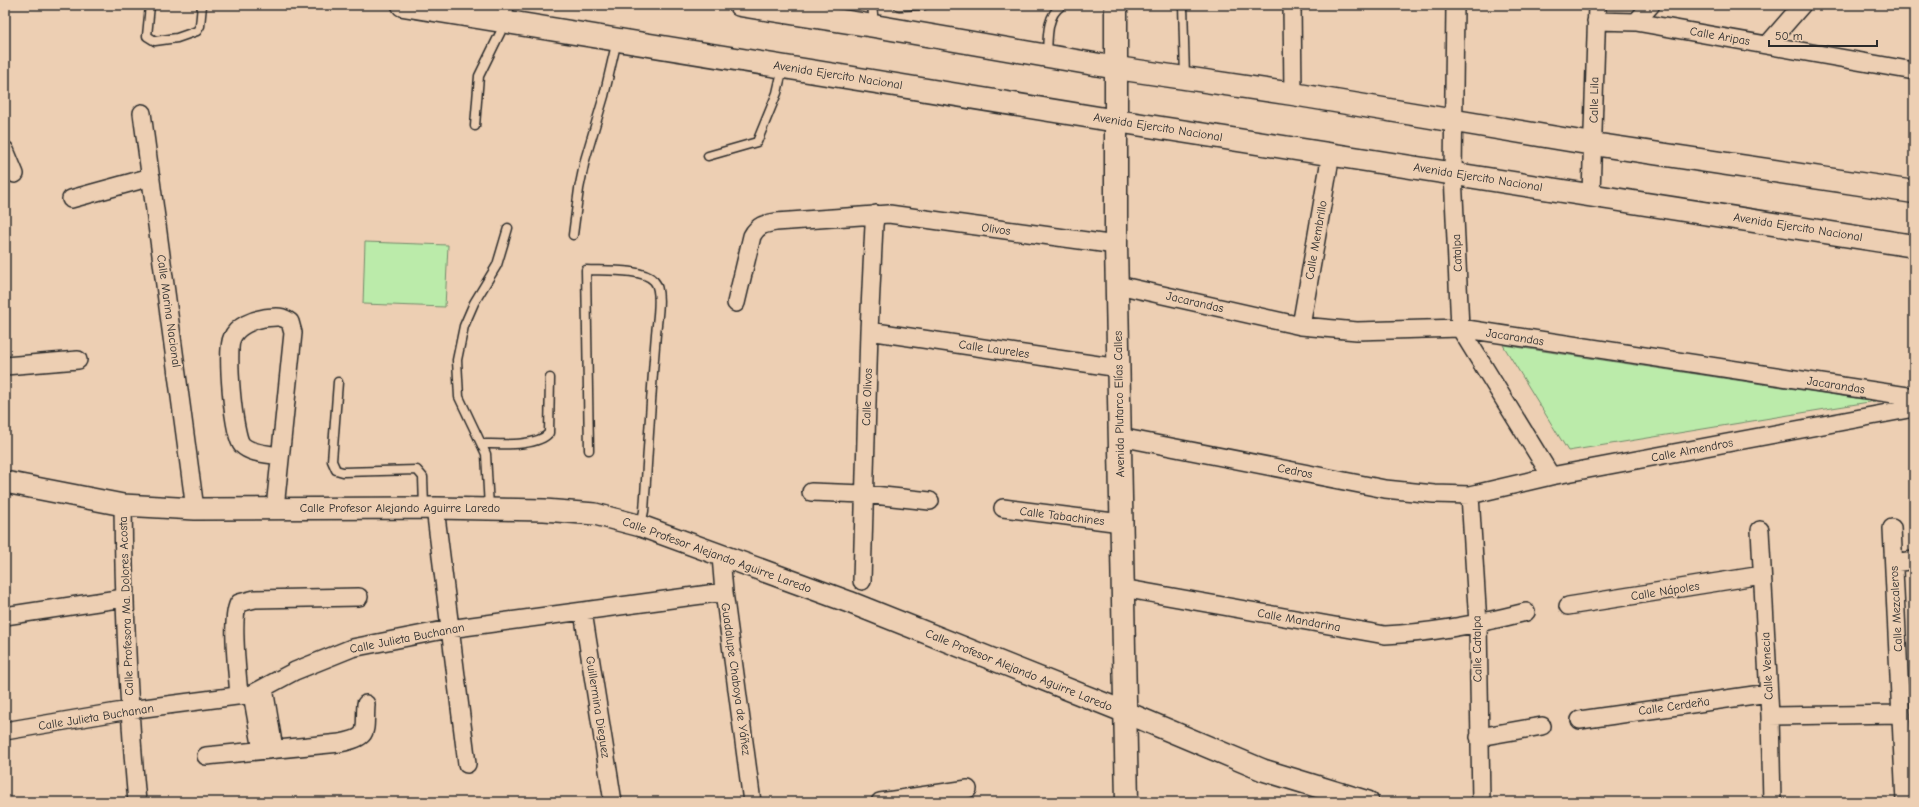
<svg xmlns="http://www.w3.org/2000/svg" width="1919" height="807" viewBox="0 0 1919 807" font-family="'Comic Neue',sans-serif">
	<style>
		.green { fill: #bbebaa; stroke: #738b6a }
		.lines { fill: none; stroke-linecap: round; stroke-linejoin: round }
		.service-casing { stroke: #2b2b2b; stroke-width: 11 }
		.minor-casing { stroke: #2b2b2b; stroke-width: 20 }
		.tertiary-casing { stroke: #2b2b2b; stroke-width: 24 }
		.primary-casing { stroke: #2b2b2b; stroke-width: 25 }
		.service { stroke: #edcfb3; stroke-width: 8 }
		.minor { stroke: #edcfb3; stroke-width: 17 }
		.tertiary { stroke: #edcfb3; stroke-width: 21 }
		.primary { stroke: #edcfb3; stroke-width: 22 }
		.labels { text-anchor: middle; stroke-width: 4; stroke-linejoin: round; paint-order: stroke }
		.street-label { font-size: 12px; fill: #2b2b2b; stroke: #edcfb3 }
	</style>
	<rect width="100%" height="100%" fill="#edcfb3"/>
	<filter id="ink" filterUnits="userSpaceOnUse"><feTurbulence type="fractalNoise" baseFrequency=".025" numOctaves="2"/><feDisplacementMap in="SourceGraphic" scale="8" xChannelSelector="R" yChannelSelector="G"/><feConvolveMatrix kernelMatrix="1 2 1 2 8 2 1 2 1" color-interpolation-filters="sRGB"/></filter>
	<g filter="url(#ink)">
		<path class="green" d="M365,242l83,3 -3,62 -82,-3z
			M1503,345l372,56 -307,50z"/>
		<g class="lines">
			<g class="service-casing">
				<path id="service" d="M150,5l-3,31 8,5 22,-3 20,-7 3,-5 2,-21
					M872,5l2,19
					M1183,5l2,72
					M899,6l25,-1
					M1047,55c1,-16 -1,-39 14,-49
					M475,126l4,-50 27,-55 4,-16
					M708,156l49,-14 20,-49 6,-26
					M573,235l6,-46 6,-29 19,-64 13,-56
					M338,382l-6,79 4,9 7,2 74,-2 6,7 1,30
					M483,444c17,0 54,3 66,-11l1,-55
					M589,450l-3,-180c17,1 57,-2 68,11 9,9 3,40 2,53 -5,59 -8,118 -12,177l-3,14
					M489,508l-3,-54 -27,-57 -2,-37 7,-34 10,-23 23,-38 11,-37"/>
			</g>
			<g class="minor-casing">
				<path id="minor" d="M1292,5l1,89
					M1455,5l-2,169 7,154 91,148
					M1596,21l40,1 278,49
					M1636,22l15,-17
					M1768,44l34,-39
					M142,113l53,396
					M5,150l10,24
					M1591,194l6,-189
					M71,199l80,-22
					M1118,285l183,41 56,5 103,-3 454,69
					M736,303l16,-67c6,-11 12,-12 24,-14l113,-8 227,31
					M1301,326l30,-172
					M869,331l250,37
					M5,366l73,-6
					M1120,437l265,52 49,5 36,1 81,-19 363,-68
					M811,492l53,2 66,7
					M1470,495l8,129 3,178
					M123,505c1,100 5,198 14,297
					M275,508l18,-175 -3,-11c-9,-7 -15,-5 -26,-4 -11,2 -27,8 -32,20 -6,12 1,97 10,107 9,9 27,9 38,11
					M435,508l32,256
					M1003,508l118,15
					M1892,528l13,274
					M1760,530l10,186 2,86
					M721,556l3,36 28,210
					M1894,563l20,-3
					M862,581l7,-250 5,-106 2,-11
					M1122,588l263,47c48,-2 94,-11 141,-23
					M1568,606l194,-31
					M583,612l30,190
					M5,616l119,-18
					M264,688l10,61
					M252,694l10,56
					M239,696c-1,-18 -9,-80 0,-93l16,-4 104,-2
					M1770,716l131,-2
					M1580,720l188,-27
					M5,731l124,-21 123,-16 43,-23 57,-23 97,-19 275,-37
					M1479,737l63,-11
					M206,756l134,-13c31,-6 24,-11 26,-39
					M880,802l88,-13"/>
			</g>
			<g class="tertiary-casing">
				<path id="tertiary" d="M5,482l118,23 72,4 240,-1 109,2 51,4 46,12 208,76 276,110 138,58 105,32"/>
			</g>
			<g class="primary-casing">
				<path id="primary" d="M403,5l714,116 797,125
					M740,5l134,21 243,42 176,26 300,50 321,48
					M1116,5v240l11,557"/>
			</g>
			<use href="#service" class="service"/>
			<use href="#minor" class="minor"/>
			<use href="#tertiary" class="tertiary"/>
			<use href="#primary" class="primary"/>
		</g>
	</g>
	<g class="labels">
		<g class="street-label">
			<text transform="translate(1720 36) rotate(10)" y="4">Calle Aripas</text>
			<text transform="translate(838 75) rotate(9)" y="4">Avenida Ejercito Nacional</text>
			<text transform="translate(1594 100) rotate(-89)" y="4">Calle Lila</text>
			<text transform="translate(1158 127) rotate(9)" y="4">Avenida Ejercito Nacional</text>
			<text transform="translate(1478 177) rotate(9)" y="4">Avenida Ejercito Nacional</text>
			<text transform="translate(1798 227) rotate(9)" y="4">Avenida Ejercito Nacional</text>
			<text transform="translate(996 229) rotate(8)" y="4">Olivos</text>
			<text transform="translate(1316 240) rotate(-80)" y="4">Calle Membrillo</text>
			<text transform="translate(1457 253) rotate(-93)" y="4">Catalpa</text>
			<text transform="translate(1195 302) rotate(13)" y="4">Jacarandas</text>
			<text transform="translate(169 311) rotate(82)" y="4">Calle Marina Nacional</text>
			<text transform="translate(1515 337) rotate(9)" y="4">Jacarandas</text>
			<text transform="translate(994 349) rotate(8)" y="4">Calle Laureles</text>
			<text transform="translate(1836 385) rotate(9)" y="4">Jacarandas</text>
			<text transform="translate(867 397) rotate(-88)" y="4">Calle Olivos</text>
			<text transform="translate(1119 404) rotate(-91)" y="4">Avenida Plutarco Elías Calles</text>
			<text transform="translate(1692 450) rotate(-11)" y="4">Calle Almendros</text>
			<text transform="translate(1295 471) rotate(11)" y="4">Cedros</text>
			<text x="400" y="512">Calle Profesor Alejando Aguirre Laredo</text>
			<text transform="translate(1062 516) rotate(7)" y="4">Calle Tabachines</text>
			<text transform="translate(717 555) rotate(20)" y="4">Calle Profesor Alejando Aguirre Laredo</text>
			<text transform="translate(1665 591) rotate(-9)" y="4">Calle Nápoles</text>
			<text transform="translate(126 606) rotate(-92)" y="4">Calle Profesora Ma. Dolores Acosta</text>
			<text transform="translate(1896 609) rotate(-93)" y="4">Calle Mezcaleros</text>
			<text transform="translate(1299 620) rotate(10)" y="4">Calle Mandarina</text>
			<text transform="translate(407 638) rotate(-11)" y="4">Calle Julieta Buchanan</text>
			<text transform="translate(1477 649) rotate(-91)" y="4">Calle Catalpa</text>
			<text transform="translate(1767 666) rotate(-93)" y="4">Calle Venecia</text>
			<text transform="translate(1019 670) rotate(22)" y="4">Calle Profesor Alejando Aguirre Laredo</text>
			<text transform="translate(736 679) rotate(82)" y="4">Guadalupe Chaboya de Yáñez</text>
			<text transform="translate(1674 706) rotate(-8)" y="4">Calle Cerdeña</text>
			<text transform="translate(598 707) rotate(81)" y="4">Guillermina Dieguez</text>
			<text transform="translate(96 717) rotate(-9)" y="4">Calle Julieta Buchanan</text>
		</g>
	</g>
	<rect width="1919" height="807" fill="none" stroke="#edcfb3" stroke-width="20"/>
	<rect x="10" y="10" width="1899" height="787" fill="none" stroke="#2b2b2b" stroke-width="1.5" filter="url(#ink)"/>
	<path d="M1769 40v6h108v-6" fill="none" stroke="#2b2b2b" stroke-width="2"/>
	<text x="1775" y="40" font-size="12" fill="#2b2b2b" stroke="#edcfb3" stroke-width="3" paint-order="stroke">50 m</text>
</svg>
